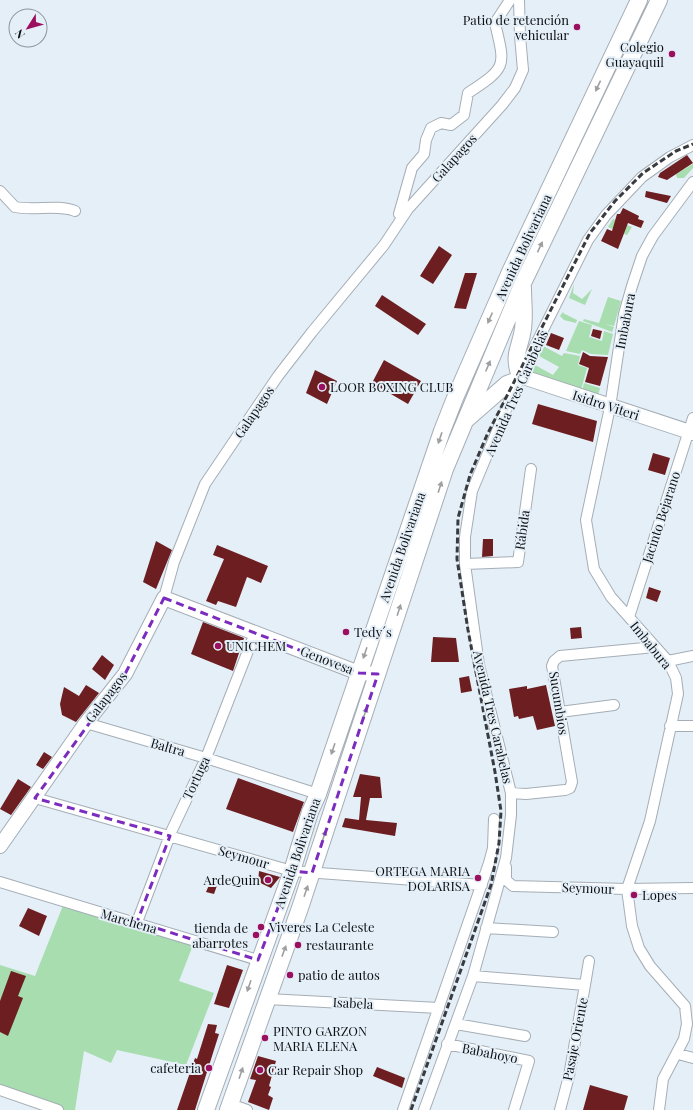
<svg xmlns="http://www.w3.org/2000/svg" width="693" height="1110" viewBox="0 0 693 1110" font-family="'Playfair Display',serif">
	<style>
		.green { fill: #a7ddaf }
		.building { fill: #6d1e21 }
		.lines { fill: none; stroke-linecap: round; stroke-linejoin: round }
		.street-casing { stroke: #a5aeb6; stroke-width: 12 }
		.secondary-casing { stroke: #a5aeb6; stroke-width: 16 }
		.primary-casing { stroke: #a5aeb6; stroke-width: 18 }
		.street { stroke: #fff; stroke-width: 10 }
		.secondary { stroke: #fff; stroke-width: 14 }
		.primary { stroke: #fff; stroke-width: 16 }
		.rail { stroke: #383c40; stroke-width: 3; stroke-dasharray: 6 3; stroke-linecap: butt }
		.oneway { fill: #9e9fa0 }
		.marked { fill: none; stroke: #7b2cbf; stroke-width: 3; stroke-dasharray: 8 5; stroke-linejoin: round }
		.poi-dot { fill: #9b0f5f; stroke: #e5eff8; stroke-width: 1.5 }
		.labels { text-anchor: middle; stroke-width: 4; stroke-linejoin: round; paint-order: stroke }
		.poi-label { font-size: 13px; fill: #0c0f12; stroke: #e5eff8; text-anchor: start }
		.street-label { font-size: 13px; fill: #0c0f12; stroke: #e5eff8 }
	</style>
	<rect width="100%" height="100%" fill="#e5eff8"/>
	<path class="green" d="M693,164v4l-9,10h-7l-1,-4z
		M613,219l19,8 -5,8 -19,-8z
		M574,284l-1,9 9,6 10,-10 -7,16 -16,-7z
		M608,297l13,4 -7,25 -9,-2 9,3 -2,5 -29,-11 1,-2 15,4z
		M563,312l2,3v-1l12,6 -1,3 -12,-3 -4,-4z
		M579,321l13,4 -3,12 13,4 2,-10 9,3 -5,21 -17,-1 -9,-4 -2,4 -14,-3z
		M543,346l19,10 2,-3 16,3 -2,9 9,3 -6,22 -50,-16 4,-9 18,10 6,-8 -20,-11z
		M584,383l16,5 -2,8 -16,-4z
		M64,903l131,37 -16,41 35,12 -28,72 -69,-15 -6,13 -27,-12 -9,59h-17l-58,-20v-125l35,11z"/>
	<path class="building" d="M687,155l6,8 -26,17 -9,-3 2,-4z
		M646,191l25,5 -4,7 -22,-6z
		M623,208l16,8 -1,3 6,2 -3,7 -13,-5 -10,26 -17,-8 6,-12 5,2 5,-17h3z
		M439,246l13,9 -19,29 -13,-8z
		M465,273h12l-11,36 -12,-1z
		M382,295l44,29 -8,11 -43,-29z
		M593,329l9,2 -2,8 -9,-3z
		M551,333l13,5 -5,12 -13,-5z
		M583,352l7,4 18,1 -8,29 -15,-4 4,-14 -10,-4z
		M384,360l37,21 -13,23 -36,-21z
		M315,370l22,11 -10,23 -21,-11z
		M538,404l59,17 -4,21 -61,-18z
		M653,453l17,5 -5,17 -17,-5z
		M483,539h10v17l-11,1z
		M156,541l16,9 -16,39 -13,-7z
		M217,545l51,21 -7,17 -14,-6 -11,30 -18,-6 -2,4 -10,-4 18,-42 -11,-4z
		M649,587l12,4 -4,11 -11,-4z
		M203,622l41,16 -11,33 -42,-17z
		M581,627l1,11 -11,1 -1,-11z
		M433,637l23,1 3,24h-28z
		M102,655l12,10 -9,15 -13,-11z
		M469,676l3,15 -11,2 -2,-15z
		M86,685l13,8 -23,29 -14,-7 -2,-11 4,-17 15,9z
		M546,685l9,41 -18,4 -4,-14 -14,3 -1,-3 -4,1 -5,-28 18,-3v3z
		M44,752l8,5 -9,12 -7,-4z
		M360,774l20,3 2,21h-12l-4,22 31,3 -2,13 -53,-9 3,-9 14,2 2,-23h-8z
		M238,778l66,24 -11,30 -67,-23z
		M18,779l13,8 -20,28 -11,-6z
		M259,871l21,6 -9,11 -13,-6z
		M212,878l7,2 -5,14 -8,-2z
		M28,908l19,8 -8,20 -20,-10z
		M227,965l16,5 -14,38 -15,-4z
		M11,971l15,5 -8,20 5,2 -15,38 -8,-4v-31z
		M208,1024l9,1 -2,8 4,1 -24,76h-18l18,-52 2,1z
		M258,1056l18,5 -7,25 2,1 -3,8 5,3 -4,12 -21,-8 8,-22 -6,-1z
		M377,1067l28,11 -3,10 -29,-12z
		M590,1085l38,11 -4,14h-41z"/>
	<g class="lines">
		<g class="street-casing">
			<path id="street" d="M0,191l15,16c19,4 42,-3 60,4
				M399,214l13,-46 12,-14 2,-14 5,-12 10,-5 10,2 13,-10 4,-22c40,-26 37,-27 27,-70l15,-23
				M465,564l53,-2 13,-93
				M164,598l10,-36 31,-78 73,-108 34,-44 72,-87 24,-36 94,-104 13,-17 8,-18 -3,-34 -1,-36
				M629,617l64,-199
				M668,661l25,-5
				M560,712l54,-7
				M86,723l120,35 112,36
				M670,726h23
				M511,793l15,1 39,-4 5,-2 2,-6 -20,-116 2,-5 6,-5 95,-9
				M35,798l257,73 190,14
				M506,867v13l7,6 114,3 66,-1
				M0,882l258,78
				M137,922l35,-92 34,-72 49,-125
				M486,928l67,4
				M473,976l112,9 -16,91 -9,34
				M585,985l4,-24
				M267,999l172,9
				M456,1024l69,12
				M447,1044l82,17 -15,49
				M678,1054l15,4
				M0,1090l58,20
				M230,1104l17,6
				M403,1110l86,-247 4,-15 1,-29
				M424,1110l49,-134 33,-118 5,-43v-22l-32,-128 -14,-101v-27l7,-46 48,-115 68,-136 18,-25 36,-38 28,-20 23,-12
				M659,1110l4,-31 21,-40 3,-15 -2,-18 -35,-40 -11,-18 -7,-22 -5,-37 23,-68 28,-127 -2,-16 -8,-17 -57,-64 -17,-28 -8,-49 24,-113 14,-93 8,-28 10,-30 11,-20 40,-54"/>
		</g>
		<g class="secondary-casing">
			<path id="secondary" d="M520,376l173,57
				M0,846l86,-123 39,-49 39,-76 195,75 19,1"/>
		</g>
		<g class="primary-casing">
			<path id="primary" d="M467,419l40,-35 8,-3 5,-5c-8,-22 0,-27 3,-47 2,-14 0,-27 0,-41
				M206,1110l86,-239 18,-59 8,-18 124,-363 13,-33 55,-126 129,-272
				M228,1110l72,-202 145,-439 77,-184 137,-285"/>
		</g>
		<use href="#street" class="street"/>
		<use href="#secondary" class="secondary"/>
		<use href="#primary" class="primary"/>
		<path class="rail" d="M411,1110l80,-225 8,-42 2,-32 -6,-39 -27,-142 -11,-71 1,-41 12,-43 17,-40 103,-202 25,-32 28,-28 33,-22 17,-7"/>
	</g>
	<defs><path id="oneway-solid" d="M-6-.8H1V-3.2L6.5 0L1 3.2V.8H-6Z"/></defs>
	<g class="oneway">
		<use href="#oneway-solid" transform="translate(598 86) rotate(115)"/>
		<use href="#oneway-solid" transform="translate(540 247) rotate(-65)"/>
		<use href="#oneway-solid" transform="translate(490 318) rotate(114)"/>
		<use href="#oneway-solid" transform="translate(488 366) rotate(-67)"/>
		<use href="#oneway-solid" transform="translate(440 438) rotate(109)"/>
		<use href="#oneway-solid" transform="translate(440 487) rotate(-72)"/>
		<use href="#oneway-solid" transform="translate(399 610) rotate(-72)"/>
		<use href="#oneway-solid" transform="translate(365 653) rotate(109)"/>
		<use href="#oneway-solid" transform="translate(365 713) rotate(-72)"/>
		<use href="#oneway-solid" transform="translate(333 749) rotate(109)"/>
		<use href="#oneway-solid" transform="translate(324 836) rotate(-72)"/>
		<use href="#oneway-solid" transform="translate(306 891) rotate(-71)"/>
		<use href="#oneway-solid" transform="translate(284 951) rotate(-70)"/>
		<use href="#oneway-solid" transform="translate(249 986) rotate(109)"/>
		<use href="#oneway-solid" transform="translate(241 1073) rotate(-71)"/>
	</g>
	<path class="marked" d="M164,598l195,75 19,1 -66,199 -20,-2 -34,89 -121,-38 33,-86 -135,-38 90,-124z"/>
	<g class="poi-dot">
		<circle cx="577" cy="27" r="4"/>
		<circle cx="672" cy="54" r="4"/>
		<circle cx="322" cy="387" r="4"/>
		<circle cx="346" cy="632" r="4"/>
		<circle cx="218" cy="646" r="4"/>
		<circle cx="478" cy="878" r="4"/>
		<circle cx="268" cy="880" r="4"/>
		<circle cx="634" cy="895" r="4"/>
		<circle cx="261" cy="927" r="4"/>
		<circle cx="256" cy="935" r="4"/>
		<circle cx="298" cy="945" r="4"/>
		<circle cx="290" cy="975" r="4"/>
		<circle cx="265" cy="1038" r="4"/>
		<circle cx="209" cy="1068" r="4"/>
		<circle cx="260" cy="1070" r="4"/>
	</g>
	<g class="labels">
		<g class="poi-label">
			<text x="569" y="25" text-anchor="end">Patio de retención<tspan x="569" dy="15">vehicular</tspan></text>
			<text x="664" y="52" text-anchor="end">Colegio<tspan x="664" dy="15">Guayaquil</tspan></text>
			<text x="330" y="392">LOOR BOXING CLUB</text>
			<text x="354" y="637">Tedy´s</text>
			<text x="226" y="651">UNICHEM</text>
			<text x="470" y="876" text-anchor="end">ORTEGA MARIA<tspan x="470" dy="15">DOLARISA</tspan></text>
			<text x="260" y="885" text-anchor="end">ArdeQuin</text>
			<text x="642" y="900">Lopes</text>
			<text x="269" y="932">Viveres La Celeste</text>
			<text x="248" y="933" text-anchor="end">tienda de<tspan x="248" dy="15">abarrotes</tspan></text>
			<text x="306" y="950">restaurante</text>
			<text x="298" y="980">patio de autos</text>
			<text x="273" y="1036">PINTO GARZON<tspan x="273" dy="15">MARIA ELENA</tspan></text>
			<text x="201" y="1073" text-anchor="end">cafeteria</text>
			<text x="268" y="1075">Car Repair Shop</text>
		</g>
		<g class="street-label">
			<text transform="translate(454 158) rotate(-48)" y="5">Galapagos</text>
			<text transform="translate(523 247) rotate(-65)" y="5">Avenida Bolivariana</text>
			<text transform="translate(625 321) rotate(-79)" y="5">Imbabura</text>
			<text transform="translate(516 393) rotate(-66)" y="5">Avenida Tres Carabelas</text>
			<text transform="translate(606 405) rotate(18)" y="5">Isidro Viteri</text>
			<text transform="translate(254 412) rotate(-56)" y="5">Galapagos</text>
			<text transform="translate(661 517) rotate(-72)" y="5">Jacinto Bejarano</text>
			<text transform="translate(522 530) rotate(-82)" y="5">Rábida</text>
			<text transform="translate(402 547) rotate(-71)" y="5">Avenida Bolivariana</text>
			<text transform="translate(651 645) rotate(51)" y="5">Imbabura</text>
			<text transform="translate(327 660) rotate(21)" y="5">Genovesa</text>
			<text transform="translate(106 697) rotate(-53)" y="5">Galapagos</text>
			<text transform="translate(559 703) rotate(81)" y="5">Sucumbios</text>
			<text transform="translate(493 717) rotate(77)" y="5">Avenida Tres Carabelas</text>
			<text transform="translate(168 747) rotate(16)" y="5">Baltra</text>
			<text transform="translate(196 778) rotate(-65)" y="5">Tortuga</text>
			<text transform="translate(297 853) rotate(-71)" y="5">Avenida Bolivariana</text>
			<text transform="translate(244 857) rotate(16)" y="5">Seymour</text>
			<text transform="translate(588 888) rotate(2)" y="5">Seymour</text>
			<text transform="translate(129 921) rotate(16)" y="5">Marchena</text>
			<text transform="translate(353 1003) rotate(3)" y="5">Isabela</text>
			<text transform="translate(575 1039) rotate(-79)" y="5">Pasaje Oriente</text>
			<text transform="translate(490 1053) rotate(11)" y="5">Babahoyo</text>
		</g>
	</g>
	<g transform="translate(28 28) rotate(233)"><circle r="19" fill="#e5eff8" stroke="#8e959c"/>
	<path d="M0-3L7 15L0 10L-7 15Z" fill="#9b0f5f"/>
	<text y="-6" font-size="11" font-weight="bold" text-anchor="middle" fill="#0c0f12">N</text>
	</g>
</svg>
